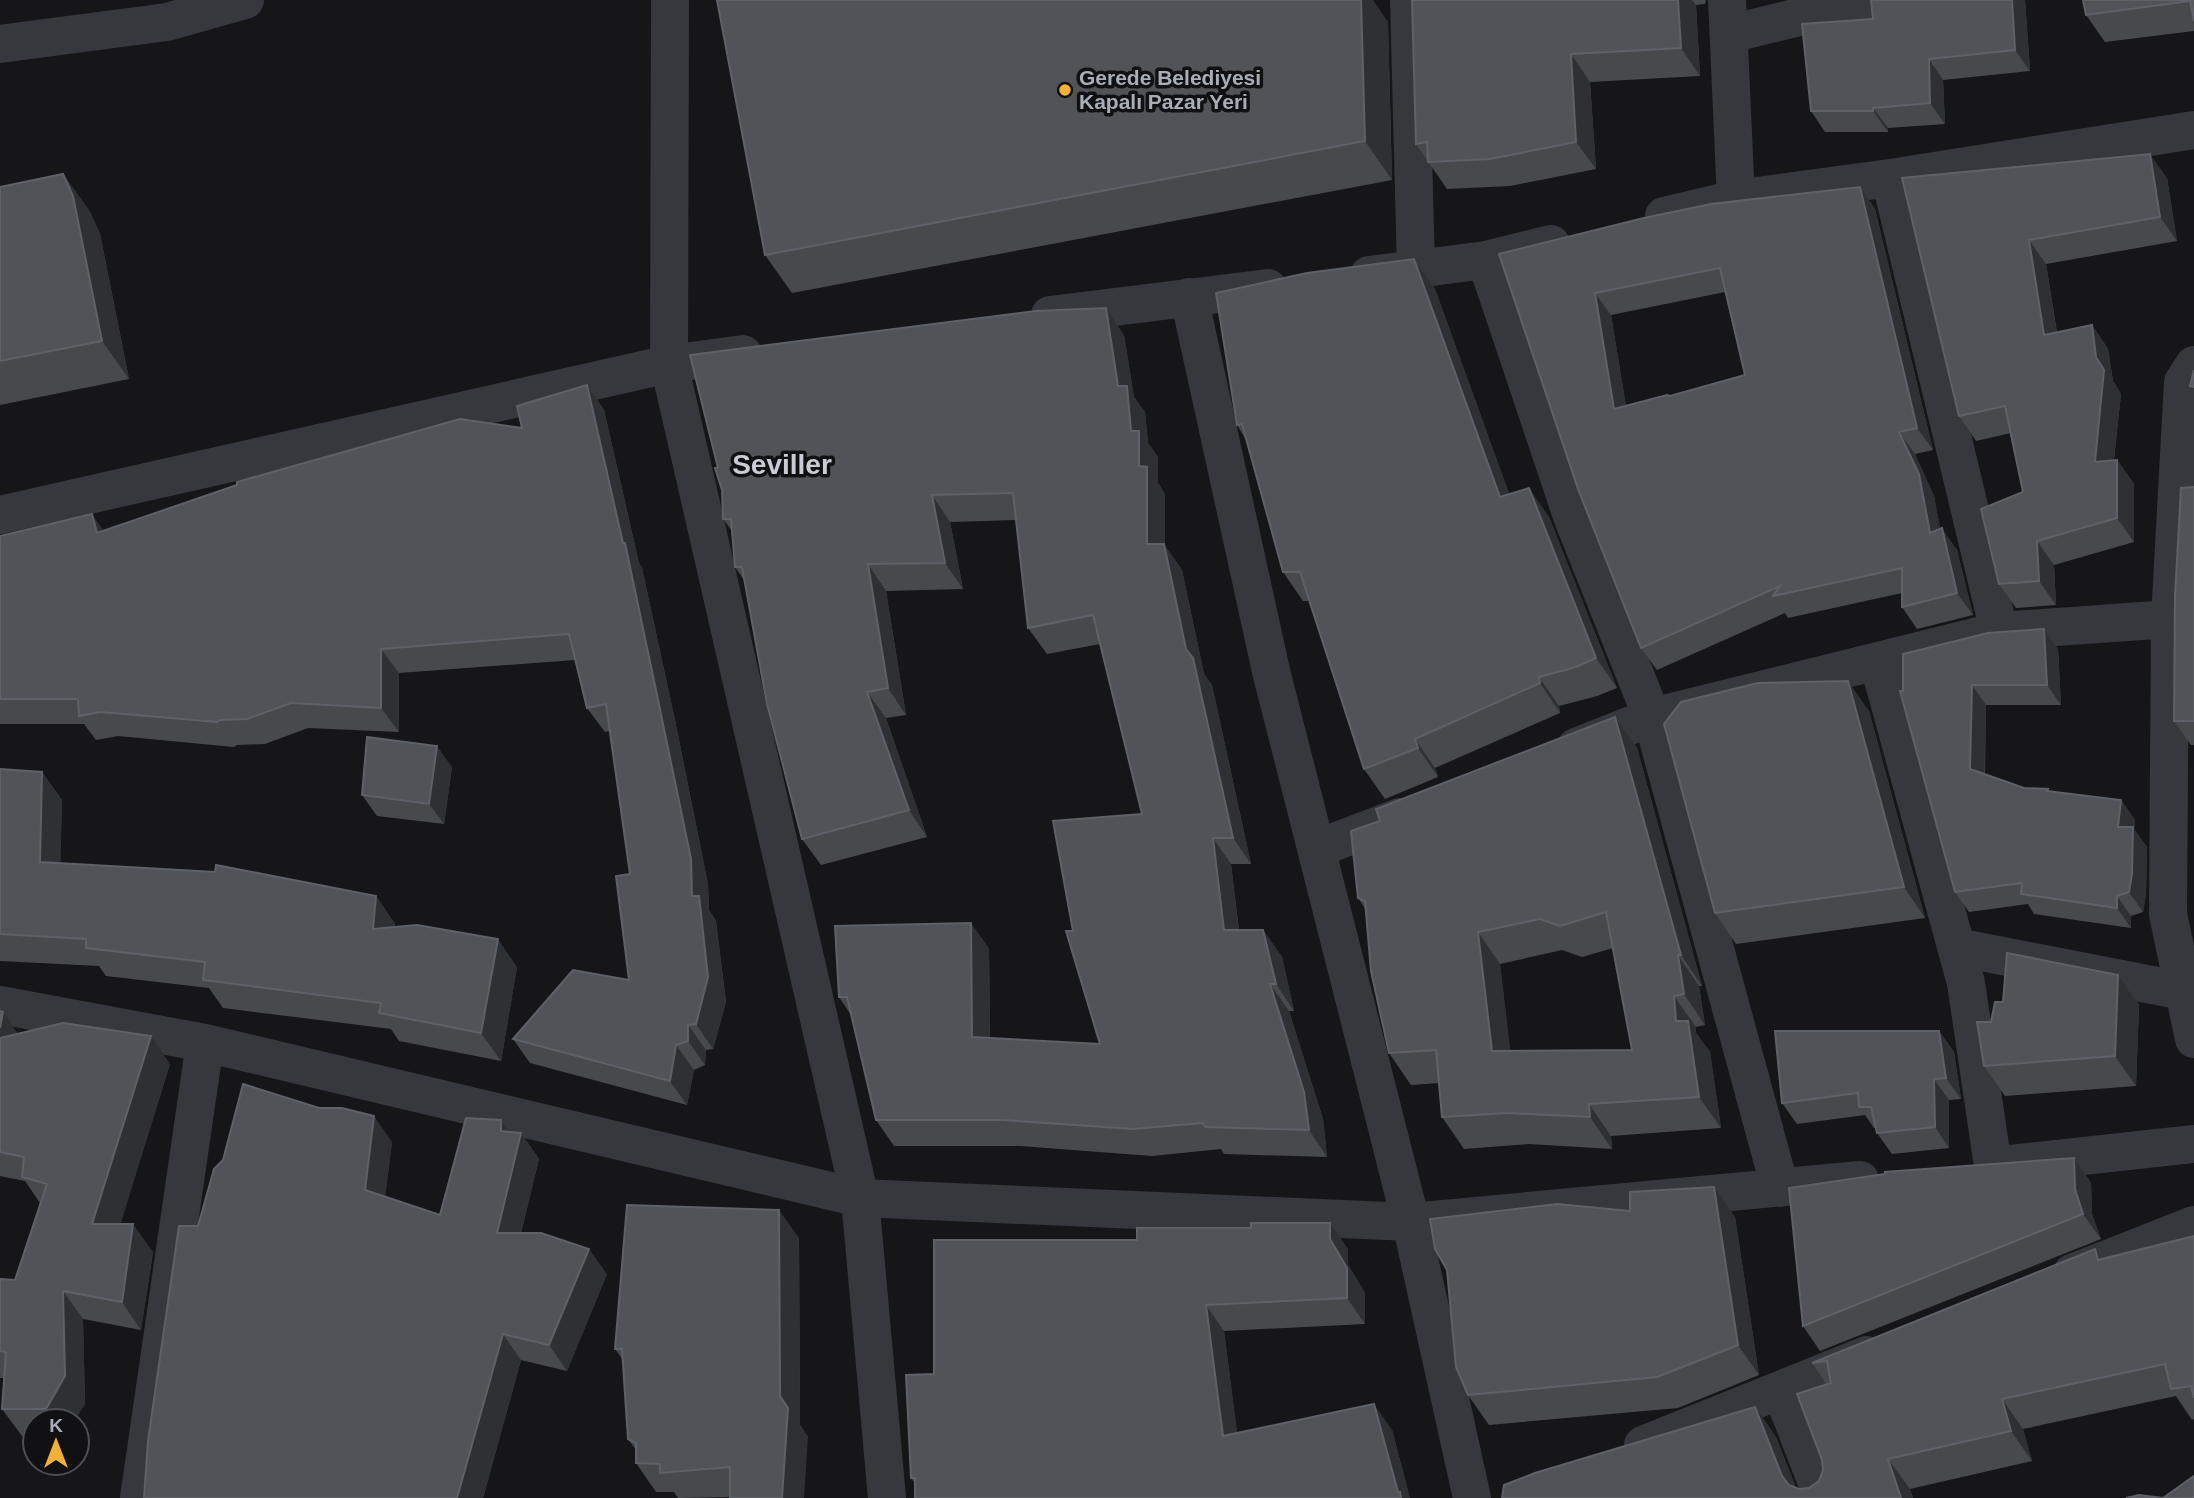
<svg xmlns="http://www.w3.org/2000/svg" width="2194" height="1498" viewBox="0 0 2194 1498" font-family="Arial,sans-serif">
	<style>
		.lines { fill: none; stroke-linecap: round; stroke-linejoin: round }
		.street { stroke: #37383d; stroke-width: 38 }
		.wall { fill: #47494d; fill-rule: evenodd }
		.shaded-wall { fill: #2f3033 }
		.building { fill: #525359; stroke: #5f6168; stroke-width: 2; fill-rule: evenodd }
		.poi-dot { fill: #f2b134; stroke: #111113; stroke-width: 2.5 }
		.labels { text-anchor: middle; stroke-width: 7; stroke-linejoin: round; paint-order: stroke }
		.poi-label { font-size: 21px; font-weight: bold; fill: #a8adb8; stroke: #111113; text-anchor: start }
		.district-label { font-size: 28px; font-weight: bold; fill: #c9ccd4; stroke: #111113 }
	</style>
	<rect width="100%" height="100%" fill="#161618"/>
	<g class="lines">
		<path class="street" d="M670,0l-1,364 191,834 27,300
			M1409,0l7,269
			M1727,0l9,199
			M1729,34l140,-34
			M0,44l167,-22 78,-22
			M1890,178l109,453
			M1664,216l72,-17 154,-21 304,-48
			M1486,260l87,259 79,198 -76,30
			M1369,275l117,-15 65,-16
			M1189,297l82,374 140,551 61,276
			M1050,315l218,-27
			M2194,365l-11,17 -13,237 -2,295 26,125
			M0,515l669,-151 74,-10
			M1878,661l88,322 27,183
			M1316,849l84,-32
			M1956,947l238,46
			M0,1005l205,38 655,155 551,24 449,-42
			M2011,1164l183,-20
			M1780,1188l-128,-471 347,-86 171,-12
			M2072,1273l122,-48
			M1781,1390l42,108
			M1643,1445l224,-90
			M139,1498l66,-455"/>
	</g>
	<path class="wall" d="M1412,0h294l-1,4 -9,1 4,71 -110,6 6,87 -86,17 -63,3 -31,-45z
		M1871,0h154l5,71 -87,9 2,44 -57,4v4h-63l-14,-21 62,-92z
		M2194,0v31l-89,11 -19,-27z
		M1388,22l4,158 -600,113 -27,-38z
		M63,174l27,38 10,22 29,145 -129,26v-218z
		M1902,178h265l10,63 -131,23 11,68 35,-7 16,24 5,32 8,13 -7,66h3l17,24v58l-80,23 2,40 -40,3 -17,-24 24,-92 -12,-59 -35,8 -17,-25z
		M1860,187l15,22 58,241 -18,4 19,42 6,33 17,21 16,65 -56,14 -15,-22v-14l-114,25 -3,-5 -128,57 -16,-22 -142,-394zM1725,292l20,83 -75,21 -44,10 -15,-91z
		M1414,259l21,30 74,205 40,23 68,171 -20,8 -38,10 1,7 -125,55 3,9 -53,22 -21,-30 -55,-168h-6l-20,-29 -38,-134 -8,-13z
		M1124,335l10,62 11,15 3,31 10,14v26l7,11v52l17,24 22,104 8,11 39,179h-20l8,66h24l19,27 12,54h-5l34,108 4,38 -103,-3 -3,-5 -69,7 -132,-10h-126l-18,-26 -25,-105 -12,-18 132,-74 18,26 1,89 110,6 -27,-113 69,-117 -42,-170 -53,10 -19,-26 -12,-108 -66,2 13,67 -77,2 20,124 -20,3 41,119 -106,28 -19,-26 -58,-259 -9,-13 -3,-36 -9,-12 -1,-29 -4,-22z
		M587,385l17,25 35,153 3,5 33,152 33,164 1,26 7,11 10,81 -13,47 -7,1 -1,15 -11,5 -7,35 -157,-42 -17,-24 116,-59 1,-106 -20,-143 -5,1 -18,-24 -12,-48 -176,13v59l-91,-4 -43,16 -28,1 -3,2 -116,-11 -22,4 -12,-16h-84v-188l103,-6 419,-102z
		M2194,487v258h-3l-17,-24z
		M2058,649l3,56h-75l-1,69 39,14 97,12 14,20 -1,9 13,18 -1,47 -3,18 -12,4v12l-97,-14 -6,-10 -59,8 -14,-20 -52,-201z
		M1869,711l56,207 -189,26 -21,-31z
		M1615,717l22,31 65,238h-3l6,39 -9,2v6l14,19 11,76 -110,8 1,13 -83,-5 -65,5 -22,-32 -3,-34 -28,2 -22,-32 -23,-143 -8,-12 22,-77zM1613,948l19,102 -122,1 -10,-87 62,-14 20,7z
		M452,767l-8,57 -67,-8 -15,-21z
		M0,769l42,3 20,28 -2,63 316,33 19,28v3l122,40 -16,94 -102,-20 -8,-12 -168,-21 -14,-20 -103,-12 -7,-10 -99,-5z
		M2118,975l21,30 -3,81 -131,10 -21,-30 7,-44 12,-20z
		M0,1011l18,23 152,30 -50,160 33,28 -12,78 -58,-11 2,85 -11,17h-39v15h-13l-20,-27 2,-31h-4v-99l15,1 25,-77 -15,-22 -25,-5z
		M1939,1031l15,21 7,47 -12,1v48l-57,6 -15,-21 -1,-5h-2l-9,-13 -68,9 -15,-21z
		M508,1132l13,1 18,26 -18,74 86,41 -40,97 -46,-11 -38,138h-339l54,-272 194,-84 -7,54 55,19z
		M2074,1158l17,25 1,31 9,25 -281,112 -17,-25z
		M1630,1211l105,6 24,158 -81,33 -189,17 -21,-30z
		M2194,1236v183l-2,1 -16,-24 -153,33 9,32 -122,28 3,9h-411l253,-91 21,30 20,51 3,1 10,-1 10,-7 4,-11 4,-85 -15,-22 289,-104z
		M799,1238l1,187 8,12 -78,60 -52,1 -4,-6h-18l-20,-29v-13l-8,-11 -5,-79 -8,-11z
		M1348,1249v16l17,28v31l-141,7 13,102 155,-3 18,68h-495v-15l-4,-5 23,-104z"/>
	<path class="shaded-wall" d="M1361,0h12l15,22 4,158 -27,-39z
		M1678,0h14l4,5 4,71 -19,-28z
		M2012,0h13l5,71 -15,-21z
		M1571,54l19,28 6,87 -20,-27z
		M1929,59l14,21 2,44 -15,-21z
		M1873,108l15,20v4l-15,-21z
		M2150,154l17,24 10,63 -17,-24z
		M63,174l27,38 10,22 29,145 -27,-38z
		M1860,187l15,22 58,241 -16,-22z
		M2029,240l17,24 15,95 -17,-24z
		M1414,259l21,30 86,237 -21,-29z
		M1595,293l16,22 19,116 -16,-22z
		M1106,308l18,27 10,62 11,15 3,31 10,14v26l7,11v52l17,24 22,104 8,11 39,179 -18,-26 -47,-189 -39,-105 -8,-78 -21,-80z
		M2092,325l16,24 5,32 8,13 -10,92 -16,-24 1,-105z
		M587,385l17,25 35,153 3,5 33,152 33,164 1,26 7,11 10,81 -13,47 -17,-25 -4,-128 -69,-353z
		M1899,432l16,22 19,42 11,59 -15,-22z
		M2117,460l17,24v58l-17,-24z
		M1529,488l20,29 68,171 -21,-30z
		M932,495l18,27 13,67 -18,-26z
		M92,514l17,25 -12,-6z
		M1942,528l15,22 16,65 -16,-22z
		M2037,541l17,24 2,40 -17,-24z
		M868,564l18,27 20,124 -18,-27z
		M2044,629l14,20 3,56 -14,-20z
		M381,649l18,24v59l-18,-24z
		M1539,677l20,29 1,7 -20,-30z
		M1848,681l21,30 56,207 -21,-31z
		M1972,685l14,20 -2,84 -14,-20z
		M867,692l19,26 41,119 -18,-27z
		M1615,717l22,31 65,238 -21,-31z
		M1415,739l20,29 3,9 -20,-29z
		M437,746l15,21 -8,57 -15,-20z
		M42,772l20,28 -2,90 -20,-28z
		M2121,800l14,20 -1,9 13,18 -1,47 -3,18 -14,-20 -11,-65z
		M1213,838l18,26 11,93 -18,-27z
		M376,896l19,28 -2,33 -20,-28z
		M2117,896l14,20v12l-14,-20z
		M971,923l18,26 1,115 -18,-27z
		M1263,930l19,27 12,54 -18,-27z
		M1478,932l22,32 14,118 -22,-31z
		M498,939l19,28 -16,94 -20,-28z
		M1678,955l21,31 6,39 -21,-31z
		M2118,975l21,30 -3,81 -21,-30z
		M1270,984l19,27 34,108 4,38 -18,-27z
		M1674,996l22,31v6l14,19 11,76 -22,-31 -23,-76z
		M3,1012l19,28 -22,1v-13z
		M688,1025l18,25 -1,15 -17,-24z
		M1939,1031l15,21 7,47 -15,-21z
		M151,1036l19,28 -58,188 -20,-28z
		M676,1045l18,25 -7,35 -17,-24z
		M1934,1079l15,21v48l-14,-21z
		M1589,1104l22,32 1,13 -22,-32z
		M374,1116l18,26 -9,73 -18,-25z
		M501,1120l17,25 3,-12 18,26 -24,99 -18,-25 4,-102z
		M2074,1158l17,25 1,31 9,25 -18,-25 -8,-25z
		M1714,1187l21,30 24,158 -21,-30z
		M779,1210l20,28 1,187 8,12 -4,61h-22z
		M1330,1223l18,26v16l17,28v31l-18,-26 -17,-59z
		M133,1224l20,28 -12,78 -19,-28z
		M589,1249l18,25 -40,97 -18,-26z
		M63,1291l20,28 2,85 -11,17h-19l-9,-12z
		M1206,1305l18,26 17,131 -18,-26z
		M503,1334l18,26 -38,138h-26z
		M2002,1399l21,30 9,32 -21,-30z
		M1374,1404l18,26 18,68h-9l-3,-6z
		M1755,1407l21,30 24,61 -18,-22z
		M1888,1459l22,30 3,9h-12z"/>
	<path class="building" d="M717,0h644l4,141 -600,114z
		M1412,0h266l3,48 -110,6 5,88 -86,17 -62,3 -1,-20 -11,2z
		M1871,0h141l3,50 -86,9 1,44 -57,5v3h-62l-9,-87 71,-5z
		M2083,0h111v21l-4,-20 -104,14z
		M2150,154l10,63 -131,23 15,95 48,-10 4,32 8,13 -9,92 22,-2v58l-80,23 2,40 -40,3 -18,-75 42,-17 -18,-86 -46,10 -57,-238z
		M63,174l10,22 29,145 -102,20v-174z
		M1860,187l57,241 -18,4 20,42 11,59 12,-5 15,65 -55,14v-39l-129,28 7,-10 -139,62 -63,-159 -79,-235 145,-36 67,-14zM1720,268l25,107 -75,21 -3,-1 -53,14 -19,-116z
		M1414,259l86,238 29,-9 67,170 -20,9 -37,10 1,6 -125,56 3,9 -54,21 -64,-197h-17l-41,-148 -5,1 -21,-132 91,-20z
		M1106,308l12,78h9l4,45h8v35l8,1v77h17l22,105 7,9 40,180h-20l11,92h39l13,54h-6l34,108 5,38 -103,-3 -4,-4 -69,6 -131,-9h-126l-29,-123h-8l-4,-71 136,-3 1,114 128,7 -34,-113h7l-20,-110 89,-7 -49,-199 -65,13 -15,-135 -81,2 13,68 -77,1 20,124 -21,4 42,118 -107,29 -35,-135 -25,-137h-7l-4,-48h-8l-1,-29 -7,-22h3l-28,-113 346,-44z
		M2194,370v17l-4,-1z
		M587,385l36,158h2l32,152 34,164 1,37h7l9,81 -12,47 -8,1v16l-12,4 -6,36 -157,-42 60,-69 56,10 -13,-104 14,-2 -24,-170 -19,4 -18,-74 -188,15v59l-90,-5 -44,16 -27,1 -3,2 -117,-10 -21,4 -1,-17h-78v-163l92,-22 5,19 140,-48v-3l223,-63 62,9 -5,-22z
		M2194,487v234h-20l1,-125 6,-108z
		M2044,629l3,56h-75l-2,84 54,19 24,1 -1,2 74,9 -3,27h15l-1,47 -3,18 -12,4v12l-96,-14 1,-11 -67,9 -55,-201h3v-37l85,-21z
		M1848,681l56,206 -189,26 -51,-189 17,-22 77,-19z
		M1615,717l66,238h-3l6,39 -10,2 2,25h12l11,76 -110,7 1,13 -83,-4 -65,4 -6,-67 -47,3 -18,-82 -6,-70 -7,-3 -7,-67 29,-10 -4,-12zM1606,912l26,138 -140,1 -14,-119 62,-13 20,7z
		M367,737l70,9 -8,58 -67,-9z
		M0,769l42,3 -2,90 175,10 1,-7 160,31 -3,33 44,-4 81,14 -17,94 -102,-20 2,-10 -178,-23 2,-18 -119,-14v-9l-86,-5z
		M2007,953l111,22 -3,81 -131,10 -7,-44h14l4,-20h8z
		M0,1011l3,1 -3,16z
		M63,1023l88,13 -59,188h41l-11,78 -59,-11 2,85 -19,33h-44l4,-57 -6,-1v-72l15,1 32,-96 -25,-7 2,-20 -24,-5v-114z
		M1775,1031h164l7,47 -12,1 1,48 -58,6 -6,-26h-12l-1,-14 -76,10z
		M243,1084l76,24h23l32,8 -9,74 75,25 26,-97 35,2v11l20,2 -24,100h44l48,16 -40,96 -46,-11 -46,164h-313l4,-57 31,-215h19l16,-57 9,-9z
		M2074,1158l1,31 8,25 -280,112 -14,-138 96,-14v-2z
		M1714,1187l24,158 -81,32 -189,18 -12,-28 -9,-97 -12,-21 -5,-30 127,-15 73,7v-19z
		M627,1205l152,5 1,186 8,12 -6,90h-52v-31l-70,6v-9l-24,-1v-20l-8,-4 -6,-90h-7z
		M1251,1223h79v16l17,29v30l-141,7 17,131 151,-32 24,88h2l1,6h-486v-20h-4l-5,-103 28,-1v-134h203v-12h114z
		M2194,1236v162l-3,-12 -20,3 -6,-25 -163,35 9,32 -123,28 13,39h-399l2,-13 31,-12 220,-66 27,69 7,9 10,4 10,-1 10,-7 4,-11 -1,-10 -25,-66 34,-11 -4,-22 -15,2 283,-114 3,11z
		M2194,1476v22h-68l13,-3 24,3z"/>
	<circle class="poi-dot" cx="1065" cy="90" r="7"/>
	<g class="labels">
		<g class="poi-label">
			<text x="1079" y="85">Gerede Belediyesi<tspan x="1079" dy="24">Kapalı Pazar Yeri</tspan></text>
		</g>
		<g class="district-label">
			<text x="782" y="474">Seviller</text>
		</g>
	</g>
	<g transform="translate(56 1442)"><circle r="33" fill="#111113" stroke="#4d4f55" stroke-width="2"/>
	<path d="M0-5L12 26L0 18L-12 26Z" fill="#f2b134"/>
	<text y="-10" font-size="19" font-weight="bold" text-anchor="middle" fill="#a8adb8">K</text>
	</g>
</svg>
